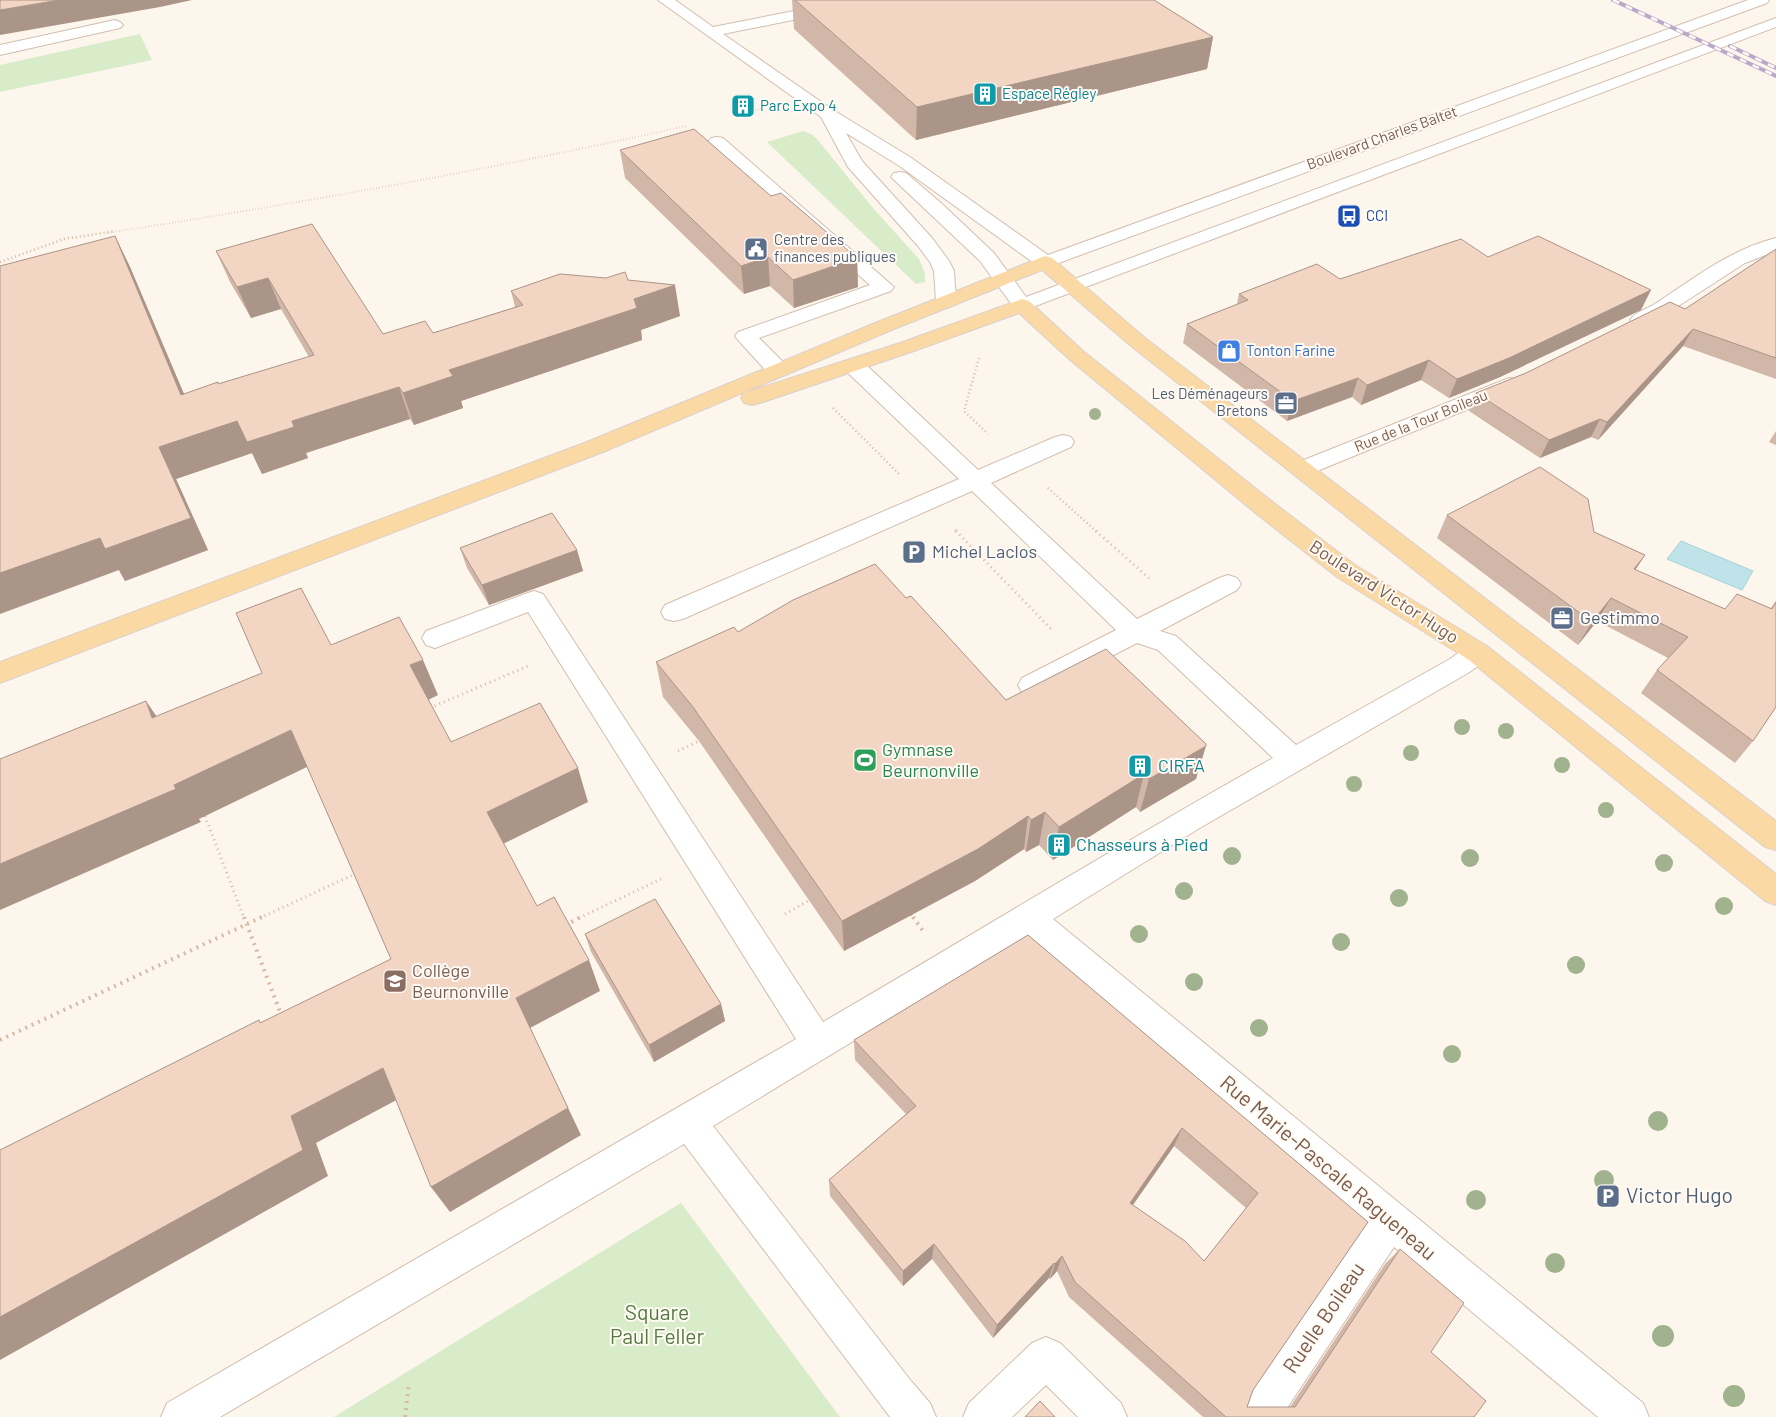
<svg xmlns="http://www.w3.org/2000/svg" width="1776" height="1417" viewBox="0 0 1776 1417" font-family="Barlow,sans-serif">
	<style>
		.green { fill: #d8ecc9 }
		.water { fill: #bfe3e8; stroke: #a5d3da }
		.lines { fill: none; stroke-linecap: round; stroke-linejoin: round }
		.minor-casing { stroke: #d1beb0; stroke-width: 2 }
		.major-casing { stroke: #dad1cd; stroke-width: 2 }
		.path-far3 { stroke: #d9b8a5; stroke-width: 2; stroke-dasharray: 0.5 2.5; stroke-linecap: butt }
		.path-far2 { stroke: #d9b8a5; stroke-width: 2.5; stroke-dasharray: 1 3; stroke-linecap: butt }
		.path-far1 { stroke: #d9b8a5; stroke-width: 3; stroke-dasharray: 1 4; stroke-linecap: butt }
		.path { stroke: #d9b8a5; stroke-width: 4; stroke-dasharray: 2 5; stroke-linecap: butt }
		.minor { fill: #fff; fill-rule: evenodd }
		.major { fill: #fbd9a5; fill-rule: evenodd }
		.rail-casing { stroke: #b9a8c9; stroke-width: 4 }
		.rail { stroke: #fffaf3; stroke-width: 2.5; stroke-dasharray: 7; stroke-linecap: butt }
		.tree { fill: #a0b28e }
		.wall { fill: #d1b7a8; fill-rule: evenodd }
		.shaded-wall { fill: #aa9588 }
		.building { fill: #f3d5c3; stroke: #aa9588; fill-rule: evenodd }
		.labels { text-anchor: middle; stroke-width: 4; stroke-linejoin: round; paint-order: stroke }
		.far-culture-label { font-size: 15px; fill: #0d838f; stroke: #fffaf3; text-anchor: start }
		.far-street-label { font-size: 15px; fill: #7a5c4d; stroke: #fffaf3 }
		.far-transit-label { font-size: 15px; fill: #164399; stroke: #fffaf3; text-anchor: start }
		.far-service-label { font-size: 15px; fill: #4e5e75; stroke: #fffaf3; text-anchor: start }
		.far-shop-label { font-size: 15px; fill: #366cbe; stroke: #fffaf3; text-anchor: start }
		.service-label { font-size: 18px; fill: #4e5e75; stroke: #fffaf3; text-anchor: start }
		.street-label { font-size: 18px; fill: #7a5c4d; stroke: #fffaf3 }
		.leisure-label { font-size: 18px; fill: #27864d; stroke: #fffaf3; text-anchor: start }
		.culture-label { font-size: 18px; fill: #0d838f; stroke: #fffaf3; text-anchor: start }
		.education-label { font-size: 18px; fill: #785e54; stroke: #fffaf3; text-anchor: start }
		.near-street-label { font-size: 21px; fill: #7a5c4d; stroke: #fffaf3 }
		.near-service-label { font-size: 21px; fill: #4e5e75; stroke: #fffaf3; text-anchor: start }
		.near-park-label { font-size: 21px; fill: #537a41; stroke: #fffaf3 }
	</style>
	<rect width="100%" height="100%" fill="#fdf6ec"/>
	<path class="green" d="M140,34l12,26 -152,32v-27z
		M803,131l8,3 6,5 56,69 46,51 6,14v9l-9,2 -149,-142z
		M681,1203l159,214h-506l345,-213z"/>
	<path class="water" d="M1681,541l72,30 -11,19 -75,-31z"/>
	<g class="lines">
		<g class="minor-casing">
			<path id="minor" d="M658,0h17l38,27 137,-27h29l-2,3 -5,1 -149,30 110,76 77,47 138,98 700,-255h21l-2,3 -722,265 -7,-2 -140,-101 -52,-32 16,28 70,77 17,23 5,10 2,30 -3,4 -7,2 -7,-2 -3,-4 -2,-30 -4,-9 -12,-16 -70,-79 -27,-50z
				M1776,18v9l-754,284 -7,-2 -35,-48 -89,-84 3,-4 6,-1 6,1 35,30 53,50 32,44z
				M115,20l5,2 3,3 -3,3 -120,27v-10z
				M717,137l6,1 171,149 -3,4 -132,47 27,27 3,5 -3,5 -8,1 -8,-1 -32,-35 -3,-4 3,-4 132,-47 -159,-139 -3,-4 3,-4z
				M1776,238v13l-31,12 -82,53 -16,8 -7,2 -7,-2 -3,-4c5,-8 17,-11 25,-16 38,-25 76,-55 121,-66z
				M854,360l8,1 116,109 77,-33 8,-2 8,2 3,5 -3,5 -80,36 146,136 82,-41 9,-3 9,3 4,6 -4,6 -77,41 16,5 120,109 154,-86c12,-9 22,-18 37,-13l4,7 -4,7 -19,13 -270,156 -145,90 590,484 6,14h-51l-204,-170 -113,170h-44l6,-14 123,-180 -339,-287 -314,190 198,255 19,22 6,14h-46l-206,-273 -464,273h-59l6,-14 629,-364 -268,-427 -93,36 -9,-3 -4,-7 4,-7 99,-37 9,-3 9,3 280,428c150,-87 298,-179 450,-264l-115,-108 -21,-7 -95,49 -10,3 -10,-3 -4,-7 4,-7 94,-48 -144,-139 -289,128 -9,2 -9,-2 -4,-7 4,-7 294,-126 -113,-108 -3,-5 3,-5z
				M1509,378l8,1 3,5 -3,5 -207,85 -8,2 -8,-2 -4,-5 4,-5z
				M1046,1337l14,6 61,60 6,14h-49l-32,-32 -34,32h-49l6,-14 63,-60z"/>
		</g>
		<g class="major-casing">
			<path id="major" d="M1045,256l7,2 93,80 631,483v29l-11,-3 -634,-501 -89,-76 -148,59 -291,123 -603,231v-21l587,-220 293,-121z
				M1022,299l7,2 54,50 191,152 81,62 132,81 289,228v31l-11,-4 -296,-241 -132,-83 -79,-62 -189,-156 -50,-46 -105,38 -154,52 -8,2 -8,-2 -3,-5 3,-5 156,-50z"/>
		</g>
		<path class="path-far3" d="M738,114l23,-5
			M107,233c194,-30 387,-64 579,-107"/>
		<path class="path-far2" d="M0,262l64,-23 51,-8
			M979,358l-15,53 24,23
			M833,408l66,66
			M1048,488l49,44
			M955,530l2,2"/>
		<path class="path-far1" d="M956,531l97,100
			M1096,531l54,48
			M430,708l98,-42
			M678,751l21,-10
			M205,816l39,102
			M785,914l23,-13
			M911,915l3,3
			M260,918l97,-45
			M579,918l82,-39"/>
		<path class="path" d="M244,917l38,100
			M913,917l10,14
			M565,925l16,-8
			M0,1040l262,-123
			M405,1417l4,-35"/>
		<use href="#minor" class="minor"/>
		<use href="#major" class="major"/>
		<g class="rail-casing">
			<path id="rail" d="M1613,0l163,76
				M1730,46l46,22"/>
		</g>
		<use href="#rail" class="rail"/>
	</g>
	<g class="tree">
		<circle cx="1095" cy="414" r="6"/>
		<circle cx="1462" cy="727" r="8"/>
		<circle cx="1506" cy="731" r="8"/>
		<circle cx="1411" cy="753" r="8"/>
		<circle cx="1562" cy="765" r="8"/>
		<circle cx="1354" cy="784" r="8"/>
		<circle cx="1606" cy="810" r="8"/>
		<circle cx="1232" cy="856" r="9"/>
		<circle cx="1470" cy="858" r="9"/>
		<circle cx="1664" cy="863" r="9"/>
		<circle cx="1184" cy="891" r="9"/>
		<circle cx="1399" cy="898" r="9"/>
		<circle cx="1724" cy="906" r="9"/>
		<circle cx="1139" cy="934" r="9"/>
		<circle cx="1341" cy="942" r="9"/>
		<circle cx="1576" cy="965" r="9"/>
		<circle cx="1194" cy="982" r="9"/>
		<circle cx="1259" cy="1028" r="9"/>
		<circle cx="1452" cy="1054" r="9"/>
		<circle cx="1658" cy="1121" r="10"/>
		<circle cx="1604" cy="1180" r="10"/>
		<circle cx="1476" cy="1200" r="10"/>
		<circle cx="1555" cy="1263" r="10"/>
		<circle cx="1663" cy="1336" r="11"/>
		<circle cx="1734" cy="1396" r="11"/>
	</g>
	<path class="wall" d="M792,0h362l59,37 -6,32 -291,71 -122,-111z
		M620,150l151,46 86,62 1,29 -64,21 -24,-22 -26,8 -119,-116z
		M115,236l15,31 54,127 125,-37 -28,-48 -30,9 -21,-36 -14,-31 167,83 50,-1 82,-26 -4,-16 117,-11 52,36 -39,14 1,10 -181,61 2,7 -49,17 -4,-6 -104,34 2,5 -46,16 -10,-21 -76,26 32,71 -83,31 -6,-11z
		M1776,249v130l-93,-33 -85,94 -7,-3 -51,21 -71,-47 7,-18 209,-84z
		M1488,257l153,53 -141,67 -51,21 -28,-18 -60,25 -9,-8 -65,24 -104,-78 4,-19 50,-20 2,-10z
		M1776,431v14l-7,-3z
		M1447,515l147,17 51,23 -10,15 90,39h45l6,-8v106l-23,34 -18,22 -94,-70 16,-23 11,-12 -71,-37 -19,24 -141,-107z
		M460,548l117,2 6,21 -94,34 -22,-37z
		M906,598l100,102 190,79 -56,33 -4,-5 -83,53 -14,-15 -13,7 -2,-3 -49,32 -131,70 -145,-210 -36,-44 -7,-35 82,-30z
		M585,934l136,70 4,17 -71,41 -63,-110z
		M1028,935l340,287 -115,168 -6,17h43l95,-143 15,-15 31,103 43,65h-271l-134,-120 -12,-26 -7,8 -1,-1 -56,60 -61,-79 -29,27 -73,-90 -1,-16 77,-66 -51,-54 -1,-20zM1174,1146l72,62 -42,53 -71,-56z"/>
	<path class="shaded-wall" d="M59,0h133l-32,7 -160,28v-25z
		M1213,37l-6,32 -291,71 1,-33z
		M115,236l15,31 68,160 -17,-32z
		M768,257l2,29 -26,8 -3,-28z
		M857,258l1,29 -64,21 -1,-28z
		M268,278l13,31 -30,9 -14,-31z
		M675,285l5,31 -39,14 1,10 -181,61 2,7 -49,17 -11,-32 46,-23 185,-71z
		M1651,290l-10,20 -141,67 -51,21 8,-19z
		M1693,329l-10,17 -85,94 9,-18z
		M1429,360l-8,20 -60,25 6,-20z
		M1358,378l-6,19 -65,24 6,-20z
		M399,387l11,32 -104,34 2,5 -46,16 -10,-21 -76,26 32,71 -83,31 -6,-11 -119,44v-41l159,-126 78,-26h55z
		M1600,419l-9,18 -51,21 9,-18z
		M577,550l6,21 -94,34 -7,-20z
		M1645,555l-15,23 4,-9z
		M1611,598l-14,23 -19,24 14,-23z
		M423,660l15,35 -12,6 -16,-36z
		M146,701l24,35 -18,-18z
		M291,730l20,35 -112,54 2,3 -201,88v-46z
		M1206,746l-10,33 -56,33 9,-33z
		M578,768l10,34 -87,43 -14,-33z
		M1144,774l-8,33 -83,53 6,-33z
		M1045,812l-6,33 -13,7 5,-32z
		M1028,816l-4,33 -49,32 -131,70 -2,-30z
		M589,960l11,31 -70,37 51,107 -131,77 -19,-25 85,-189z
		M721,1004l4,17 -71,41 -5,-17z
		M383,1068l21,28 -88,47 12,33 -328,184v-43l291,-201z
		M1182,1128l-8,18 -51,73 7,-16z
		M934,1244l-2,15 -29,27v-15z
		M1062,1256l-5,15 -7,8 5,-15z
		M1054,1263l-5,15 -56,60 4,-13z"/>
	<path class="building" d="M0,0h59l-59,10z
		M795,0h359l59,37 -296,70z
		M694,129l77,67 10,-3 76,65 -64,22 -25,-23 -27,9 -121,-116z
		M312,224l71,110 42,-13 8,12 90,-28 -12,-14 49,-17 46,4 19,-6 3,8 47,5 -41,14 3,9 -188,62 4,6 -50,17 -4,-6 -107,34 2,6 -47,15 -10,-21 -78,26 32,71 -86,31 -5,-11 -100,35v-307l115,-30 66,159 37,-13v2l96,-29 -46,-77 -31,9 -21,-36z
		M1538,236l113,54 -142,68 -52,21 -28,-19 -62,25 -9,-7 -65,23 -106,-77 61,-24 -9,-6 78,-30 23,15 121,-40 27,18z
		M1776,249v109l-83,-29 -86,93 -7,-3 -51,21 -73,-47 50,-20 144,-71 15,7z
		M1540,467l48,32 6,33 51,23 -11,14 91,40 12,-15 35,15 4,-7v105l-23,34 -96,-71 31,-33 -77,-39 -19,24 -145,-107z
		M552,513l25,37 -95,35 -22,-37z
		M875,564l31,34 5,-2 95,104 100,-51 100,95v2l-57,33 -5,-5 -85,53 -14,-15 -14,8 -3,-4 -50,33 -136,72 -149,-214 -37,-45 78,-35 4,5 55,-32z
		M301,588l30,57 68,-28 24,43 -13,5 41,77 89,-39 38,65 -91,44 50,94 17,-9 35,63 -73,38 52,110 -137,79 -48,-119 -92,48 12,34 -303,167v-167l259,-130 1,3 131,-64 -100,-229 -117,55 2,4 -176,75v-105l146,-58 6,17 110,-45 -26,-60z
		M655,899l66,105 -72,41 -64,-111z
		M1028,935l340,287 -115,168 -6,17h48l105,-158 64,54 -33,49 55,49 -12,16h-248l-151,-135 -13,-26 -7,8 -1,-1 -57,62 -63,-81 -31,27 -74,-91 87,-74 -62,-66zM1182,1128l76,65 -54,68 -19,-20 -55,-38z
		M1040,1401l15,16h-30z"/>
	<defs>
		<g id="building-square" transform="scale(1.25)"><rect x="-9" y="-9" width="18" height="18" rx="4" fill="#0f9aa8" stroke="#fffaf3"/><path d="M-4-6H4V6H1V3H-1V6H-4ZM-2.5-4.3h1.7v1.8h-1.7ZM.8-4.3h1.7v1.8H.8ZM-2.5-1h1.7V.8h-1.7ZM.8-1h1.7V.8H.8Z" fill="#fff"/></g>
		<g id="bus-square" transform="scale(1.25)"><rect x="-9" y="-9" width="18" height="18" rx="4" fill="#1a4fb4" stroke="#fffaf3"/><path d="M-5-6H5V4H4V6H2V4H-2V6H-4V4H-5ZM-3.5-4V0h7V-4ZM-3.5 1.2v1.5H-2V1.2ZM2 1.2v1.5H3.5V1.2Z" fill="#fff"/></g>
		<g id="civic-square" transform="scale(1.25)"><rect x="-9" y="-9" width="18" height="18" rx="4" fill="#5c6f8a" stroke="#fffaf3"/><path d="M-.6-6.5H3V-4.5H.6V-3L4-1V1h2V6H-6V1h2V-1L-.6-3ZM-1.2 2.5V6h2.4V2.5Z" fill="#fff"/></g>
		<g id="shop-square" transform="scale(1.25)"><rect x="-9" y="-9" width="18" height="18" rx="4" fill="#3f7fe0" stroke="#fffaf3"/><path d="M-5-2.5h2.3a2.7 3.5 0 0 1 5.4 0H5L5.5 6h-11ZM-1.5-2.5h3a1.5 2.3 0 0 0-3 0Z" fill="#fff"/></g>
		<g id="office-square" transform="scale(1.25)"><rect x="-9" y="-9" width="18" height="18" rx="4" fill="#5c6f8a" stroke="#fffaf3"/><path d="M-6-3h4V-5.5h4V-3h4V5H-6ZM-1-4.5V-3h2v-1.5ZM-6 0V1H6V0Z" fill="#fff"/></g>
		<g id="parking-square" transform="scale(1.25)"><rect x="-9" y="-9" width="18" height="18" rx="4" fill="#5c6f8a" stroke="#fffaf3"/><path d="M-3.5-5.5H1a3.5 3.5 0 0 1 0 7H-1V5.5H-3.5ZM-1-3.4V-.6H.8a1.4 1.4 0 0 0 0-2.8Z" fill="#fff"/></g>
		<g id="stadium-square" transform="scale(1.25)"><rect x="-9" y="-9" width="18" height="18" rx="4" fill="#2e9e5b" stroke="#fffaf3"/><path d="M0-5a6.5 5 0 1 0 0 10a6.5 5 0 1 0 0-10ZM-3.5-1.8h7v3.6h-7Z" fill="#fff"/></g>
		<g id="school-square" transform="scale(1.25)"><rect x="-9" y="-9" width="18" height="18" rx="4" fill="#8d6e63" stroke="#fffaf3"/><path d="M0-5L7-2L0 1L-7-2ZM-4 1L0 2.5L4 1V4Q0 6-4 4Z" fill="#fff"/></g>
	</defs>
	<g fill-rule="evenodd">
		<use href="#building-square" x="985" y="94"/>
		<use href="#building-square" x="743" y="106"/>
		<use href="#bus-square" x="1349" y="216"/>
		<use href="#civic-square" x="756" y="249"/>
		<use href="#shop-square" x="1229" y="351"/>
		<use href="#office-square" x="1286" y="403"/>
		<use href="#parking-square" x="914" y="552"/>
		<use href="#office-square" x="1562" y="618"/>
		<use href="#stadium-square" x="865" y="760"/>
		<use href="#building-square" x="1140" y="766"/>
		<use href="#building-square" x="1059" y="845"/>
		<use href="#school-square" x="395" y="981"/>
		<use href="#parking-square" x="1608" y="1196"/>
	</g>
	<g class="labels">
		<g class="far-culture-label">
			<text x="1002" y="99">Espace Régley</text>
			<text x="760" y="111">Parc Expo 4</text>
		</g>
		<g class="far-street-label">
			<text transform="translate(1382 138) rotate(-20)" y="5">Boulevard Charles Baltet</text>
			<text transform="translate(1421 421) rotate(-22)" y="5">Rue de la Tour Boileau</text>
		</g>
		<g class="far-transit-label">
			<text x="1366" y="221">CCI</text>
		</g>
		<g class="far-service-label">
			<text x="774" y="245">Centre des<tspan x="774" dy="17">finances publiques</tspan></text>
			<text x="1268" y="399" text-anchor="end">Les Déménageurs<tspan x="1268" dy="17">Bretons</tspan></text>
		</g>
		<g class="far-shop-label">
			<text x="1246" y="356">Tonton Farine</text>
		</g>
		<g class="service-label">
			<text x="932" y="558">Michel Laclos</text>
			<text x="1580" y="624">Gestimmo</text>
		</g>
		<g class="street-label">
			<text transform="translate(1384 592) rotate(33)" y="6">Boulevard Victor Hugo</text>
		</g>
		<g class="leisure-label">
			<text x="882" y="756">Gymnase<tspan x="882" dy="21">Beurnonville</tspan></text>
		</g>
		<g class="culture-label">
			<text x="1158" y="772">CIRFA</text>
			<text x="1076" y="851">Chasseurs à Pied</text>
		</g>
		<g class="education-label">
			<text x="412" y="977">Collège<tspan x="412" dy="21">Beurnonville</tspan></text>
		</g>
		<g class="near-street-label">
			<text transform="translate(1328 1168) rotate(40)" y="7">Rue Marie-Pascale Ragueneau</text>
			<text transform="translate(1324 1318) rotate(-56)" y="7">Ruelle Boileau</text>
		</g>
		<g class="near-service-label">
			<text x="1626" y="1203">Victor Hugo</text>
		</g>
		<g class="near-park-label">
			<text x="657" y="1320">Square<tspan x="657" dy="24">Paul Feller</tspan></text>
		</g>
	</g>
</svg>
